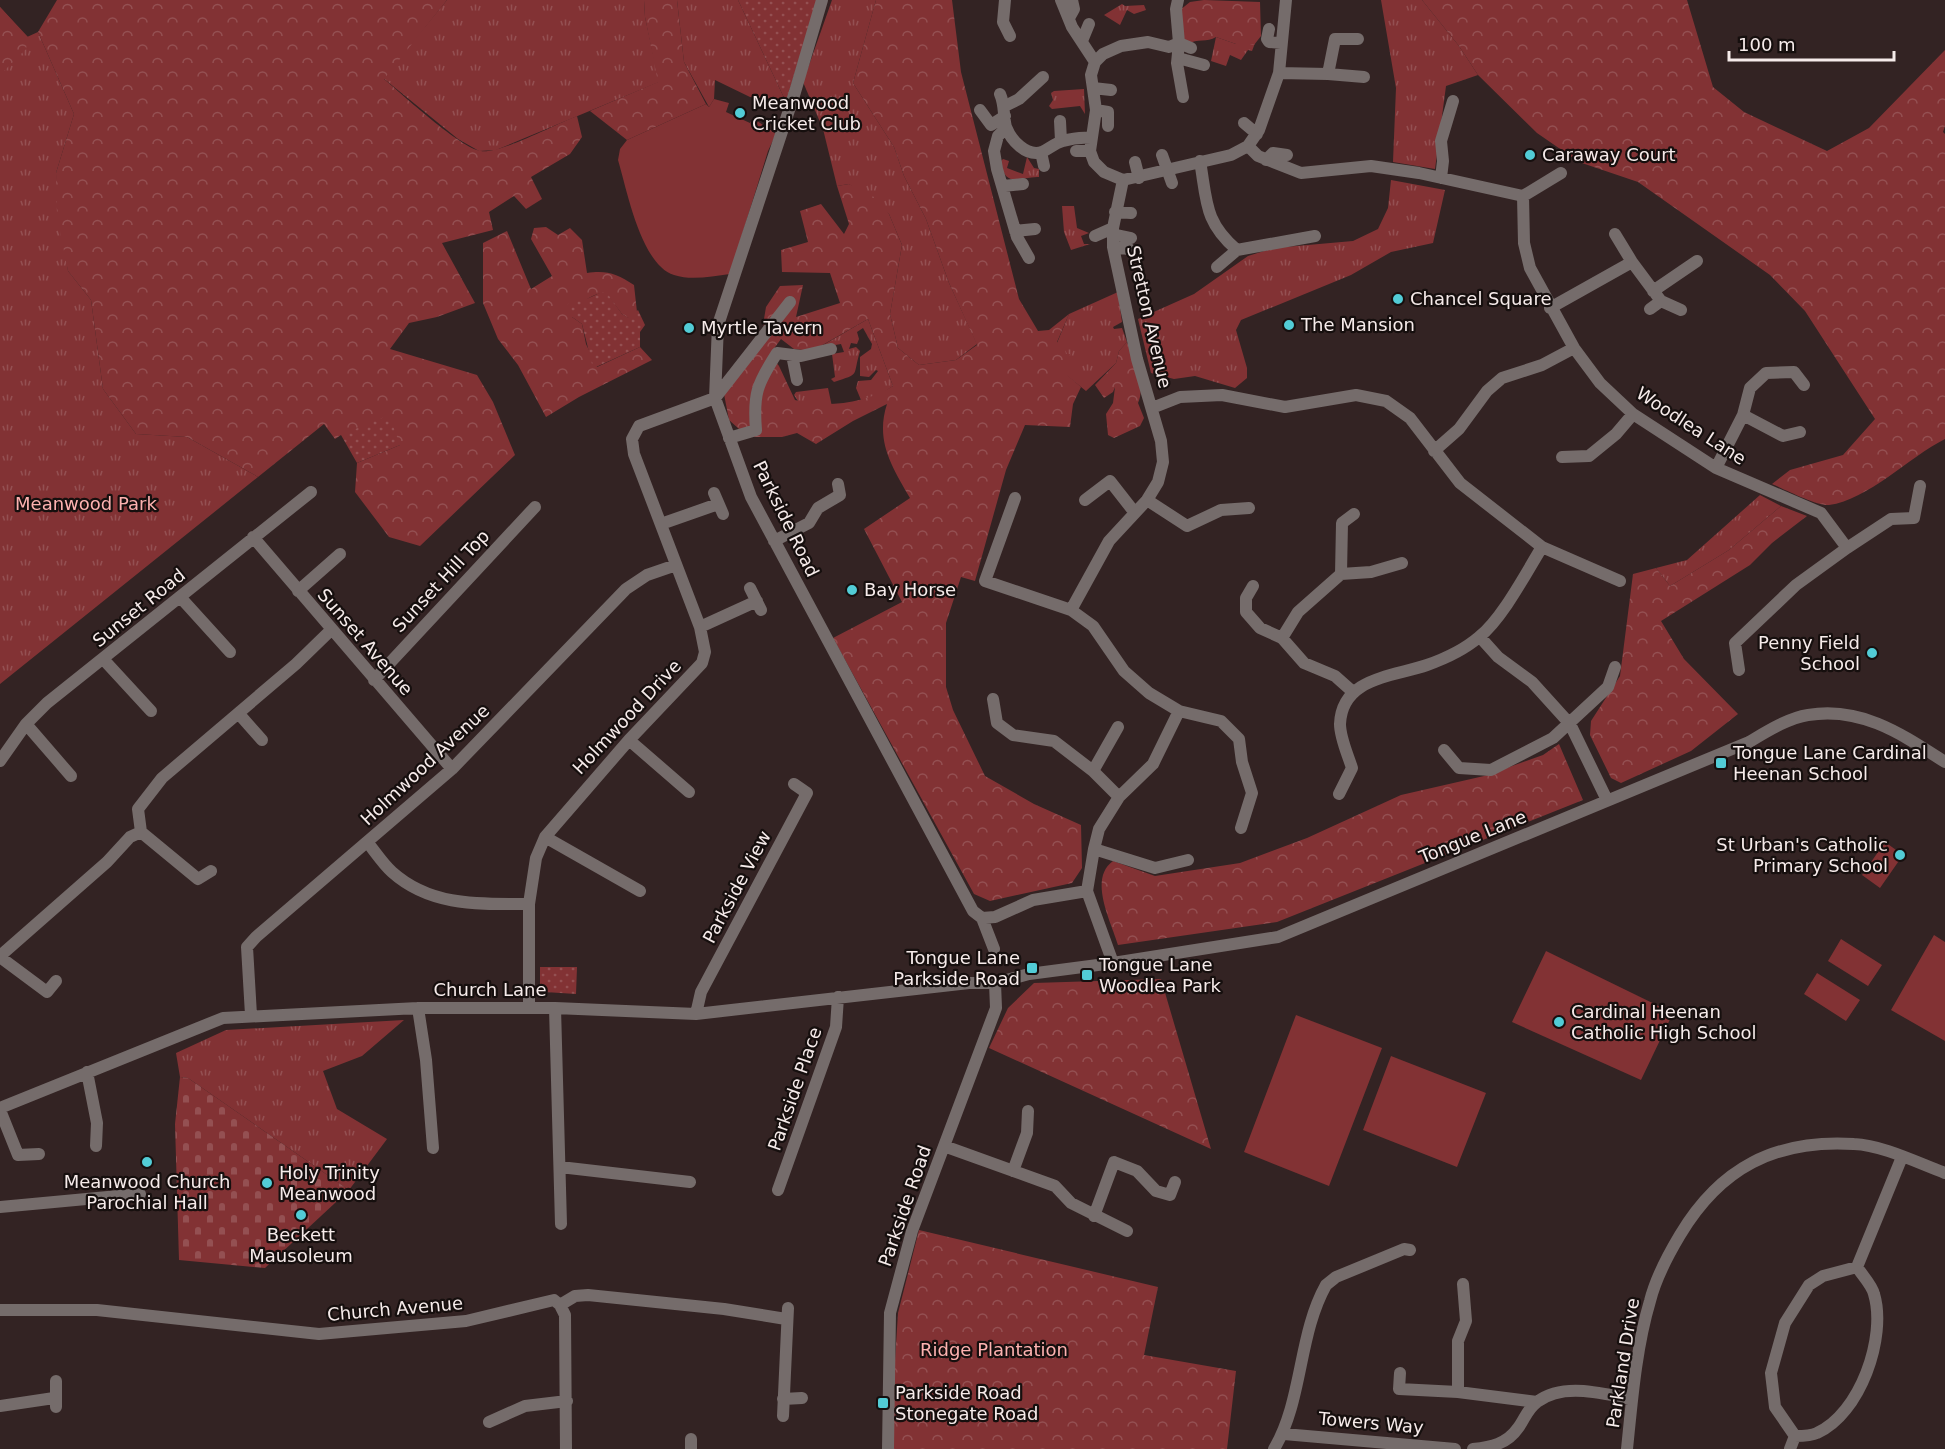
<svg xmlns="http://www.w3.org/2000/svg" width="1945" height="1449" viewBox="0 0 1945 1449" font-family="'DejaVu Sans',sans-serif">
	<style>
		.grass { fill: url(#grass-tufts) }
		.forest { fill: url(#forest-crowns); fill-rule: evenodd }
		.cemetery { fill: url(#cemetery-stones) }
		.garden { fill: url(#garden-dots) }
		.pitch { fill: #823234 }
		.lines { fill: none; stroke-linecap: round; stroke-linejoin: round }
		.minor { stroke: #756c6b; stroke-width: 12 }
		.poi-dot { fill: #52ccd6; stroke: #160f0e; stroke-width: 2 }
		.labels { text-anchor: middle; stroke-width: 4.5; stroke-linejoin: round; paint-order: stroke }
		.poi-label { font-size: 18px; fill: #f6ebea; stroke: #160f0e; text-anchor: start }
		.street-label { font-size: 18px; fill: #f6ebea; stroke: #160f0e }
		.park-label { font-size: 18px; fill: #feb2b0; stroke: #160f0e }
	</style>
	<defs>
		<pattern id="grass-tufts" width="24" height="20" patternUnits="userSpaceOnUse" patternTransform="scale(1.5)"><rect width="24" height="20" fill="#823234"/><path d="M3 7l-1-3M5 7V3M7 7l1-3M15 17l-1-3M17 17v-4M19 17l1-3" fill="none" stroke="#945052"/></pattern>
		<pattern id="forest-crowns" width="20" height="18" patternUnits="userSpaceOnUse" patternTransform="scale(1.5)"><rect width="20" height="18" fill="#823234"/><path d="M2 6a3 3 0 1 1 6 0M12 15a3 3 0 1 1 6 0" fill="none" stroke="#945052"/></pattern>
		<pattern id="cemetery-stones" width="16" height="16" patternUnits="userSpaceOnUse" patternTransform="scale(1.5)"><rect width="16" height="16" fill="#823234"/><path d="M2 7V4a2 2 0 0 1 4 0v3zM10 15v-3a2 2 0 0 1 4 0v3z" fill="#945052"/></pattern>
		<pattern id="garden-dots" width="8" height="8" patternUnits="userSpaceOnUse" patternTransform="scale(1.5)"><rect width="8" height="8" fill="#823234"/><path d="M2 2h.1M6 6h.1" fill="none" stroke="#945052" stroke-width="1.8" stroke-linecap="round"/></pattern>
	</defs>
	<rect width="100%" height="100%" fill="#332323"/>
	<path class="grass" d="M447,0h197l1,17 14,65 -163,68 -17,1 -21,-12 -75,-61z
		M677,0h61l48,102 -36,-5 -35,-17 -1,19 -5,8 -25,-45z
		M832,0h44l-23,83 41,64 10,29 22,43 23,64 28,61 -21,16 -37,5 -21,-17 -8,-34 12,-69 -13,-31 -40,-30 -12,2 -14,-57 -20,-47z
		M1381,0h41l37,46 19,29 -32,11 -11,83 -42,-7 3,-74z
		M1122,4l3,2 19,-1 2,5 -12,4 -7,-4 -7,15 -16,-10z
		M0,7l27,30 11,-5 36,82 -18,59 12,98 23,29 12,89 33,45 51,3 71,40 -258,207z
		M1216,37l20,7 19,-1 -3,8 -4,-1 -7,10 -11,-5 -4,11 -15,-5z
		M1084,89l1,25 -5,-8 -28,3 -3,-3 4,-6 -2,-7 3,-2z
		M1027,157l7,11 5,1v8c-17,-1 -33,13 -39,-15l3,-3 6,2 -2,7 16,6z
		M1391,180l54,10 -12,53 -42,9 -40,23 -110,45 -5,10 11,38v10l-12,10 -40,-12 -21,3 -23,-6 -13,-54 56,-25 54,-38 26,-8 79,-7 25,-12 10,-21z
		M1074,206l3,22 12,5 -8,3 3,8h6l-19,6 -7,-18 -2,-26z
		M1118,292l4,30 -9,5 1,2 8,-1 5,14 -8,9 -3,12 -30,28 -21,-17 4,-20h-4l-8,-11 12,-29z
		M868,319l25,67 -15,10 -17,4 -5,-12 2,-7 13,-1 7,-9 -2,-1 -7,7 -9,-1v-19l11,-8 1,-5 -9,-16 -6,4 2,7 -2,5 -6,-1 -2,6 7,-2 4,4c-8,27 1,22 -26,31l-3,-3 4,-2 -3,-23 12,-2 -3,-8 -23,4z
		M828,388l6,28h-26l-14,-21 2,-3z
		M1760,495l21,11 -52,44 -59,36 -14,-18 31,-8z
		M404,1020l-42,36 -39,15 14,38 50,30 -38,51 -161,-112 -8,-1 -4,-24 50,-23z"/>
	<path class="forest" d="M57,0h390l-63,79c18,15 76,69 97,72 19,3 75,-27 96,-35l5,21 -12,17 -39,23 11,22 -16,10 -12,-13 -25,16 4,18 -51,13 33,60 -38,14 -28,6 -19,26 87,26 16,27 22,53 -95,91 -31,-9 -34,-45 2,-29 43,-18 -59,-10 -6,4 -11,-15 -66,53 -71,-40 -51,-3 -33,-45 -12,-89 -23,-29 -11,-55 -1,-43 18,-59 -36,-82z
		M644,0h33l7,62 22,42 -79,36 -37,-29 68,-29 -13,-65z
		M876,0h76l9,72 58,227 19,32 11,-1 20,-16 -12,28 8,7 1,5h4l-4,20 15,13 -8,17 -3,23 -45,-2 -19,45 -31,111 -14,-4 -15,46v64l7,23 32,66 49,28 47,21 1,43 -10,15 -82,18 -16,-7 -141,-256 69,-36 -38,-73 46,-31c-18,-31 -35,-57 -23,-94l-34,17 -37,23 -19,-11 -15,4h-34l-19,-17 -5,-26 48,-62 -9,-7 3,-18 14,-21 23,-1 -7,32 44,-14 -10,-30 -48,-1 -1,-22 27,-8 -8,-31 21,-7 23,30 5,-10 -12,-38 12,-2 25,13 15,17 13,31 -12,69 8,34 21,17 37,-5 21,-15 -28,-62 -23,-64 -22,-43 -10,-29 -41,-64zM868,319l25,67c-27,17 -68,23 -98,14l-16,-34 -9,-12 11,-15 13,10 18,2z
		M1204,0l56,2 1,34 -7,9 -18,-1 -20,-7c-9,6 -19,1 -28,7l-6,-6 -2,-28 10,-8z
		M1422,0h265l26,87 31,25 83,39 42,-23 76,-78v76l-2,6 2,2v305c-36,18 -77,61 -116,66 -12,1 -45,-16 -57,-21l18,-14 53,-15 32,-36 -70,-108 -35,-36 -132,-93 -59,-20 -42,-29 -59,-58 -19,-29z
		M0,7l28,30 -2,12 -26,26z
		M546,227l12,8 12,-7 12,12 5,33c20,-3 30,1 47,12l3,27 -7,7 -8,-5 -16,-21c-16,0 -26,11 -34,24l10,7 4,20 11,23 43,-20 12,13 -73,37 -33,20 -28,-52 -20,-26 -15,-36v-60l24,-12 24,58 21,-13 -21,-37 3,-11z
		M1127,342c7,17 19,44 11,61l6,15 -4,8 -26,12 -6,-3 -2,-21 7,-11 2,-16 -2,5 -9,6 -9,-13 21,-22 3,-12z
		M1781,506l26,10 -35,27 -22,22 -89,56 23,38 54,55 -47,37 -70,32 -10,-5 -21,-43 1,-14 29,-45 13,-102 23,-6 14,18 59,-36z
		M1559,744l24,56 -306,122 -159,23c-7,-24 -30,-66 -5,-84l42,15 85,-13 67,-25 94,-43 83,-19 59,-21z
		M1161,979l50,170 -222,-101 19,-40 26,-25z
		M919,1230l239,57 -14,68 92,16 -9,78h-333l-3,-25 7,-111z"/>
	<path class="cemetery" d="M180,1077l8,1 161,112 -84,78 -86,-8 -4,-136z"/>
	<path class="garden" d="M738,0h79l-31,102z
		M602,292l5,1 15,21 7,4 9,-8 7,15 -5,7v15l-44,20 -4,-3 -10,-40 -10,-7 -5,-12 8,-6 7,2z
		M389,415l11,30 -43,18 -16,-28z
		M540,967h37l-1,27 -31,-2 -5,-6z"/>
	<path class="pitch" d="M714,99l15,4 -3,9 24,11 3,-5 23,16 -8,17 -38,123c-18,2 -38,7 -56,1 -33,-10 -47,-85 -56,-115l2,-11 7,-9 79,-36 3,3z
		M1885,842l18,13 -23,33 -18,-13z
		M1934,935l11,7v99l-54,-31z
		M1841,939l41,26 -14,21 -40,-25z
		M1546,951l127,62 -32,67 -129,-58z
		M1817,973l43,27 -14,21 -42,-27z
		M1296,1015l86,33 -53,138 -85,-34z
		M1391,1056l95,37 -29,74 -94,-37z"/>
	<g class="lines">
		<path class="minor" d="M822,0l-27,92 -77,233 -3,73 36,99 222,414 9,7 13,-1 38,-17 54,-9
			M1005,0l-2,22 7,14
			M1061,0l11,27 23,35
			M1069,18l5,-9 -2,-9
			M1269,29l-2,10 2,3 12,1
			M1082,41l7,-17
			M1178,58l26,7
			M1279,73l49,1 7,-35h23
			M1328,74l36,3
			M1093,88l18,2
			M1000,94c5,11 3,22 6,33 5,13 20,30 36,25 7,-3 13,-9 21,-11 10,-3 18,-4 28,-3
			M1183,97l-6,-34 2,-20 12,5
			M1005,106l14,-7 24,-22
			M980,110l11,15 14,-9
			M1096,110l12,2v14
			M1060,121l1,20
			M1244,123l13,11
			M1006,128l-8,8 -4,15 3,18 20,68 12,21
			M1248,146l10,10 43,17 70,-7 48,7 104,23
			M1076,151h14
			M1041,152l3,14
			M1162,155l10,28
			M1266,160l7,-7 14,2
			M1200,161c7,40 4,61 37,89l78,-14
			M1135,162l4,16
			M1441,178l2,-17 -2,-20 12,-40
			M1123,180l108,-25 17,-9 11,-16 20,-57 7,-73
			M1003,186l20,-2
			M1523,196l1,47 6,25 44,80 26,35 33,31 83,54 105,45 26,35
			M1523,196l38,-23
			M1115,212l16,1
			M1015,231l20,-2
			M1112,234l19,4
			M1095,236l18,-8
			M1113,247l16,2
			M1632,262l29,39 20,9
			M1217,267l20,-17
			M1653,291l44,-30
			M1550,308l82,-46 -17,-28
			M1650,309l11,-8
			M792,355l5,25
			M1152,408l28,-11 42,-2 63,12 71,-12 30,6 24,17 50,65 82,64 78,34
			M1743,415l40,21 17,-4
			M729,438l27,-8c-3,-36 1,-46 21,-77l24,3 30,-7
			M1434,451l25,-22 28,-38 15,-13 40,-13 32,-17
			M1562,457l27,-1 27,-22 17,-20
			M1716,468l27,-53 7,-27 16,-15 28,-1 10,13
			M714,493l9,21
			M1015,498l-30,83 86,29 22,16 31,45 25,22 30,18 -26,53 -34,33 -20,32 -5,20 -7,42 26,72
			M1085,500l25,-19 25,32
			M1147,500l40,26 34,-16 28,-2
			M661,524l57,-20
			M253,537l199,232
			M774,541l35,-18 9,-15 22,-13 -2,-11
			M1341,574l30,-2 31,-9
			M1253,586l-7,12v14l14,16 22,10 22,25 31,13 18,16
			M750,588l11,22
			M298,591l42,-37
			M181,598l49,54
			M1071,610l38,-69 38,-41 11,-18 5,-20 -2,-21 -24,-82 -24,-112v-19l10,-48 -19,-8 -10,-10 -4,-11 6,-41 -5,-35 4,-13 8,-8 18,-8 27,-4 21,5 10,-4 -3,-34 2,-9
			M700,627l57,-26
			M1480,637l18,20 34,25 38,42 37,76
			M1282,638l16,-26 43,-38 1,-51 12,-9
			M104,660l47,51
			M1739,670l-4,-27 61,-58 51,-37 44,-29 23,-1 6,-32
			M374,680l161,-173
			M993,699l4,24 16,12 41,6 39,30 26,26
			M1179,711l42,10 18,18 3,23 10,31 -11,35
			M239,714l23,26
			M26,724l45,52
			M629,740l60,52
			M1444,750l15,18 32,2 62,-32 55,-51 7,-20
			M0,761l26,-37 21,-21 264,-211
			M1093,771l25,-44
			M1339,794l13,-26c-4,-13 -12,-30 -12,-44 2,-47 53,-47 87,-59 17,-6 38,-16 52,-28 23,-18 47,-64 63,-90
			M141,832l57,47 13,-8
			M545,837l95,54
			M368,843c8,10 15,21 24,29 39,35 88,32 137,32
			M1094,849l61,19 33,-8
			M982,918l12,31
			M0,956l107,-94 23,-25 11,-5 -3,-23 24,-31 134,-114 35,-34
			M0,957l47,35 9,-11
			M529,1007v-103l7,-46 9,-21 84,-97 73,-77 3,-11 -5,-25 -66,-173 -2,-15 7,-13 76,-28 75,-96
			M418,1008l8,52 7,88
			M555,1008l6,216
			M696,1014l5,-22 106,-199 -13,-9
			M251,1015l-4,-68 9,-10 196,-168 174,-180 21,-14 29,-10
			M87,1072l10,51 -1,23
			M0,1108l223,-90 195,-10h137l141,6 273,-31h26l34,-9 84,-11 165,-26 471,-195c17,-10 39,-24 59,-27 54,-9 95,20 137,47
			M0,1110l18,45 21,-1
			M944,1146l111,40 16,17 56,28
			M560,1167l130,15
			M1013,1171l14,-38 1,-22
			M778,1190l58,-163 2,-30
			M0,1207l140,-13
			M1094,1216l20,-54 23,9 19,20 14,4 5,-13
			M1857,1267c5,8 15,18 17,27 13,43 -14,120 -57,139 -6,3 -16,3 -22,3l-20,-29 -4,-34 14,-50 24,-38 14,-9z
			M1857,1267l45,-110
			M560,1305l5,10 1,134
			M0,1310h97l222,24 147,-13 88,-21 6,5 15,-9 13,-1 136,14 62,10
			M1400,1373l-1,16 59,3 79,10
			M56,1381v26
			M1458,1392v-51l8,-20 -3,-37
			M783,1399l19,-1
			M0,1406l54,-8
			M783,1416l5,-108
			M489,1422l36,-16 42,-5
			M1284,1434l171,15
			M691,1439v10
			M888,1449l2,-136 22,-82 84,-223 -1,-25
			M1274,1449c29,-49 24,-114 52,-164l10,-8 68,-28 6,1
			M1473,1449c18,-2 34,-5 45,-21 7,-9 9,-19 19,-26 27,-20 65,-8 95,-3
			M1627,1449c5,-49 9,-101 23,-148 6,-24 18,-46 30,-66 40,-67 95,-96 174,-91 28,1 64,19 91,29
			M1790,1449l5,-13"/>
	</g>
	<g class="poi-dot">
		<circle cx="740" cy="113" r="6"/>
		<circle cx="1530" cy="155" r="6"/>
		<circle cx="1398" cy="299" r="6"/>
		<circle cx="1289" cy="325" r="6"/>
		<circle cx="689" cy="328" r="6"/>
		<circle cx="852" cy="590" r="6"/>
		<circle cx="1872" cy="653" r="6"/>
		<rect x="1715" y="757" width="12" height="12" rx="3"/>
		<circle cx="1900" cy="855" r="6"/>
		<rect x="1026" y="962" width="12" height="12" rx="3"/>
		<rect x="1081" y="969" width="12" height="12" rx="3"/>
		<circle cx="1559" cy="1022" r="6"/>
		<circle cx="147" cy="1162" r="6"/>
		<circle cx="267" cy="1183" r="6"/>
		<circle cx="301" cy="1215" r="6"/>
		<rect x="877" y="1397" width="12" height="12" rx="3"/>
	</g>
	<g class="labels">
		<g class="poi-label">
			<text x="752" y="109">Meanwood<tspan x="752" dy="21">Cricket Club</tspan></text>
			<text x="1542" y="161">Caraway Court</text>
			<text x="1410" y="305">Chancel Square</text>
			<text x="1301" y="331">The Mansion</text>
			<text x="701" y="334">Myrtle Tavern</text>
			<text x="864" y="596">Bay Horse</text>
			<text x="1860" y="649" text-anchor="end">Penny Field<tspan x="1860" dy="21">School</tspan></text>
			<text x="1733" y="759">Tongue Lane Cardinal<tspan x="1733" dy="21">Heenan School</tspan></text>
			<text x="1888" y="851" text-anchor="end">St Urban's Catholic<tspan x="1888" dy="21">Primary School</tspan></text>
			<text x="1020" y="964" text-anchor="end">Tongue Lane<tspan x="1020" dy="21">Parkside Road</tspan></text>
			<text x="1099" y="971">Tongue Lane<tspan x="1099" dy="21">Woodlea Park</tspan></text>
			<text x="1571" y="1018">Cardinal Heenan<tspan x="1571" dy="21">Catholic High School</tspan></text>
			<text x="279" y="1179">Holy Trinity<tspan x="279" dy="21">Meanwood</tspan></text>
			<text x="147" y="1188" text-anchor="middle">Meanwood Church<tspan x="147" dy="21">Parochial Hall</tspan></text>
			<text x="301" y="1241" text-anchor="middle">Beckett<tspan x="301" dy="21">Mausoleum</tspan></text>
			<text x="895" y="1399">Parkside Road<tspan x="895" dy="21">Stonegate Road</tspan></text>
		</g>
		<g class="street-label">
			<text transform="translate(1149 317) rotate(77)" y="6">Stretton Avenue</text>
			<text transform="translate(1691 426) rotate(33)" y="6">Woodlea Lane</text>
			<text transform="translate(786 519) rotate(64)" y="6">Parkside Road</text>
			<text transform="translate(441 581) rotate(-47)" y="6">Sunset Hill Top</text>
			<text transform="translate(139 608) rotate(-39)" y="6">Sunset Road</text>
			<text transform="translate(365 642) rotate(49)" y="6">Sunset Avenue</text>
			<text transform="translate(627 717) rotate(-47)" y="6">Holmwood Drive</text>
			<text transform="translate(425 765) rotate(-43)" y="6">Holmwood Avenue</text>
			<text transform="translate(1473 837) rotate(-22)" y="6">Tongue Lane</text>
			<text transform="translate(737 887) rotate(-62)" y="6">Parkside View</text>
			<text x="490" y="996">Church Lane</text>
			<text transform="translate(795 1089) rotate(-71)" y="6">Parkside Place</text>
			<text transform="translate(905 1206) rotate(-71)" y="6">Parkside Road</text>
			<text transform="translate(395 1309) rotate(-5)" y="6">Church Avenue</text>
			<text transform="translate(1623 1363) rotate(-81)" y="6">Parkland Drive</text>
			<text transform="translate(1371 1423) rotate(5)" y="6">Towers Way</text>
		</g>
		<g class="park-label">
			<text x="86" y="510">Meanwood Park</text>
			<text x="994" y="1356">Ridge Plantation</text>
		</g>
	</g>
	<path d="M1729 51v9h165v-9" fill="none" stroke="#f6ebea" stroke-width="3"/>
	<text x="1738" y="51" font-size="18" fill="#f6ebea" stroke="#160f0e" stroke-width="4.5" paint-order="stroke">100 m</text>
</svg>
